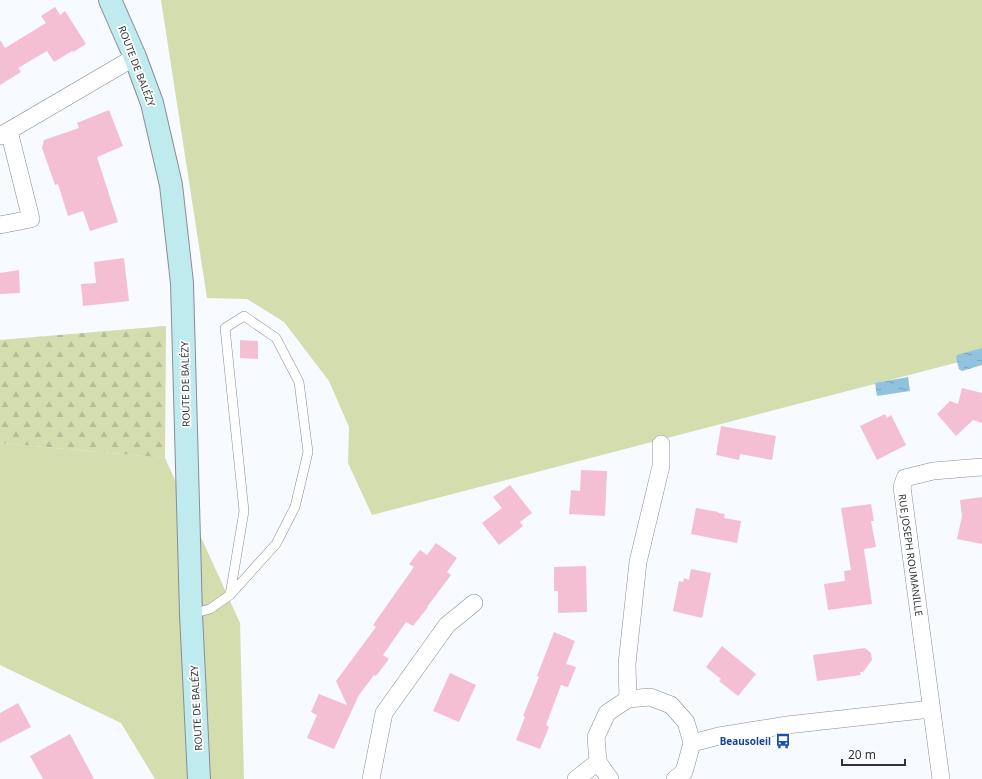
<svg xmlns="http://www.w3.org/2000/svg" width="982" height="779" viewBox="0 0 982 779" font-family="'Noto Sans',sans-serif">
	<style>
		.green { fill: #d4ddae }
		.forest { fill: url(#forest-firs) }
		.water { fill: url(#water-ripples) }
		.building { fill: #f4bfd3 }
		.lines { fill: none; stroke-linecap: round; stroke-linejoin: round }
		.service-casing { stroke: #888d94; stroke-width: 10 }
		.minor-casing { stroke: #888d94; stroke-width: 18 }
		.secondary-casing { stroke: #888d94; stroke-width: 24 }
		.service { stroke: #fff; stroke-width: 9 }
		.minor { stroke: #fff; stroke-width: 17 }
		.secondary { stroke: #c0ebee; stroke-width: 22 }
		.labels { text-anchor: middle; stroke-width: 3.5; stroke-linejoin: round; paint-order: stroke }
		.street-label { font-size: 10px; fill: #303235; stroke: #fff }
		.transit-label { font-size: 10px; font-weight: bold; fill: #164399; stroke: #fff; text-anchor: end }
	</style>
	<defs>
		<pattern id="forest-firs" width="22" height="20" patternUnits="userSpaceOnUse"><rect width="22" height="20" fill="#d4ddae"/><path d="M5 1l3.5 6h-7zM16 11l3.5 6h-7z" fill="#b6be96"/></pattern>
		<pattern id="water-ripples" width="26" height="14" patternUnits="userSpaceOnUse"><rect width="26" height="14" fill="#91c3df"/><path d="M2 4q2-2 4 0t4 0M15 11q2-2 4 0t4 0" fill="none" stroke="#779fb6"/></pattern>
	</defs>
	<rect width="100%" height="100%" fill="#f7faff"/>
	<path class="green" d="M161,0h821v356l-610,159 -24,-52 1,-36 -20,-46 -45,-59 -37,-23 -40,-1z
		M0,443l165,15 75,165 4,156h-89l-34,-56 -121,-58z"/>
	<path class="forest" d="M166,326l-1,132 -165,-15v-103z"/>
	<path class="water" d="M982,348v17l-20,6 -3,-2 -3,-11 1,-3z
		M908,377l2,14 -33,5 -2,-13z"/>
	<path class="building" d="M55,7l5,8 5,-4 21,33 -13,8 -1,-1 -18,11 -7,-11 -29,17 3,4 -21,13v-45l5,8 41,-25 -5,-7z
		M109,110l14,36 -26,11 21,65 -28,9 -7,-20 -15,5 -10,-32 -3,1 -13,-37 2,-8 35,-12 -2,-5z
		M124,258l5,43 -46,5 -2,-22 15,-1 -2,-21z
		M19,270l1,23 -20,1v-21z
		M240,340l18,1v18l-18,-1z
		M962,388l20,5v30l-9,-3 -17,16 -19,-22 13,-13 8,3z
		M885,414l2,4 4,-3 15,30 -29,15 -17,-34z
		M721,426l55,10 -4,24 -32,-6 -1,6 -23,-5z
		M581,470l26,1 -2,45 -36,-2 2,-24 9,1z
		M510,485l22,28 -12,9 3,4 -24,19 -17,-22 20,-15 -9,-11z
		M982,497v47l-25,-5 5,-23 -2,-16z
		M871,504l3,17h-3l5,26 -12,2 8,55 -44,6 -4,-26 21,-3 -1,-10 7,-1 -10,-62z
		M696,508l22,4v1l7,1 -1,4 17,3 -4,22 -46,-9z
		M436,543l21,15 -10,14 4,3 -24,32h1l-15,19 -7,-4 -23,33 6,4 -13,17 -2,-1 -15,20 -25,54 -27,-11 10,-23 -6,-3 8,-18 28,11 -11,-24 40,-54 -3,-2 41,-58 -5,-3 11,-14 7,5z
		M586,566l1,46 -29,1v-22h-4v-24z
		M691,569l20,4 -9,45 -29,-7 6,-30 4,1 1,-4 5,2z
		M554,632l21,9 -9,23 10,3 -8,20 -7,-2 -15,40 3,2 -9,22 -24,-9 9,-23 -2,-1 16,-39 -2,-1z
		M722,646l34,28 -18,22 -19,-15 2,-2 -15,-12z
		M865,648l6,5 1,7 -9,12h-3l1,3 -44,6 -4,-26z
		M450,673l26,12 -17,37 -26,-11z
		M18,703l13,24 -31,16v-30z
		M70,734l24,45h-51l-13,-23z"/>
	<g class="lines">
		<g class="service-casing">
			<path id="service" d="M191,614l19,-5 20,-14 46,-51 19,-37 13,-55 -9,-70 -23,-44 -32,-22 -19,12 19,183 -14,84"/>
		</g>
		<g class="minor-casing">
			<path id="minor" d="M0,136l135,-79
				M0,225l31,-6 -22,-88
				M628,699l-1,-35 11,-102 23,-96v-22
				M692,743l27,-7 68,-11 144,-16
				M371,779l13,-66 63,-88 27,-22
				M576,779l22,-17
				M610,779l-12,-17 -2,-25 11,-24 21,-14 22,-2 21,8 15,17 6,21 -8,29 -9,7
				M941,779l-39,-292 3,-9 28,-7 49,-4"/>
		</g>
		<g class="secondary-casing">
			<path id="secondary" d="M110,0l25,57 17,46 19,82 11,98 9,331 8,165"/>
		</g>
		<use href="#service" class="service"/>
		<use href="#minor" class="minor"/>
		<use href="#secondary" class="secondary"/>
	</g>
	<defs>
		<g id="bus-bare" transform="scale(1.2)"><path d="M-5-6H5V4H4V6H2V4H-2V6H-4V4H-5ZM-3.5-4V0h7V-4ZM-3.5 1.2v1.5H-2V1.2ZM2 1.2v1.5H3.5V1.2Z" fill="#1a4fb4" stroke="#fff" stroke-width="2.5" paint-order="stroke"/></g>
	</defs>
	<g fill-rule="evenodd">
		<use href="#bus-bare" x="783" y="741"/>
	</g>
	<g class="labels">
		<g class="street-label">
			<text transform="translate(137 66) rotate(69)" y="4">ROUTE DE BALÉZY</text>
			<text transform="translate(185 384) rotate(-91)" y="4">ROUTE DE BALÉZY</text>
			<text transform="translate(911 555) rotate(82)" y="4">RUE JOSEPH ROUMANILLE</text>
			<text transform="translate(196 708) rotate(-93)" y="4">ROUTE DE BALÉZY</text>
		</g>
		<g class="transit-label">
			<text x="771" y="745">Beausoleil</text>
		</g>
	</g>
	<path d="M842 759v6h63v-6" fill="none" stroke="#303235" stroke-width="2"/>
	<text x="848" y="759" font-size="12" fill="#303235" stroke="#ffffff" stroke-width="3" paint-order="stroke">20 m</text>
</svg>
